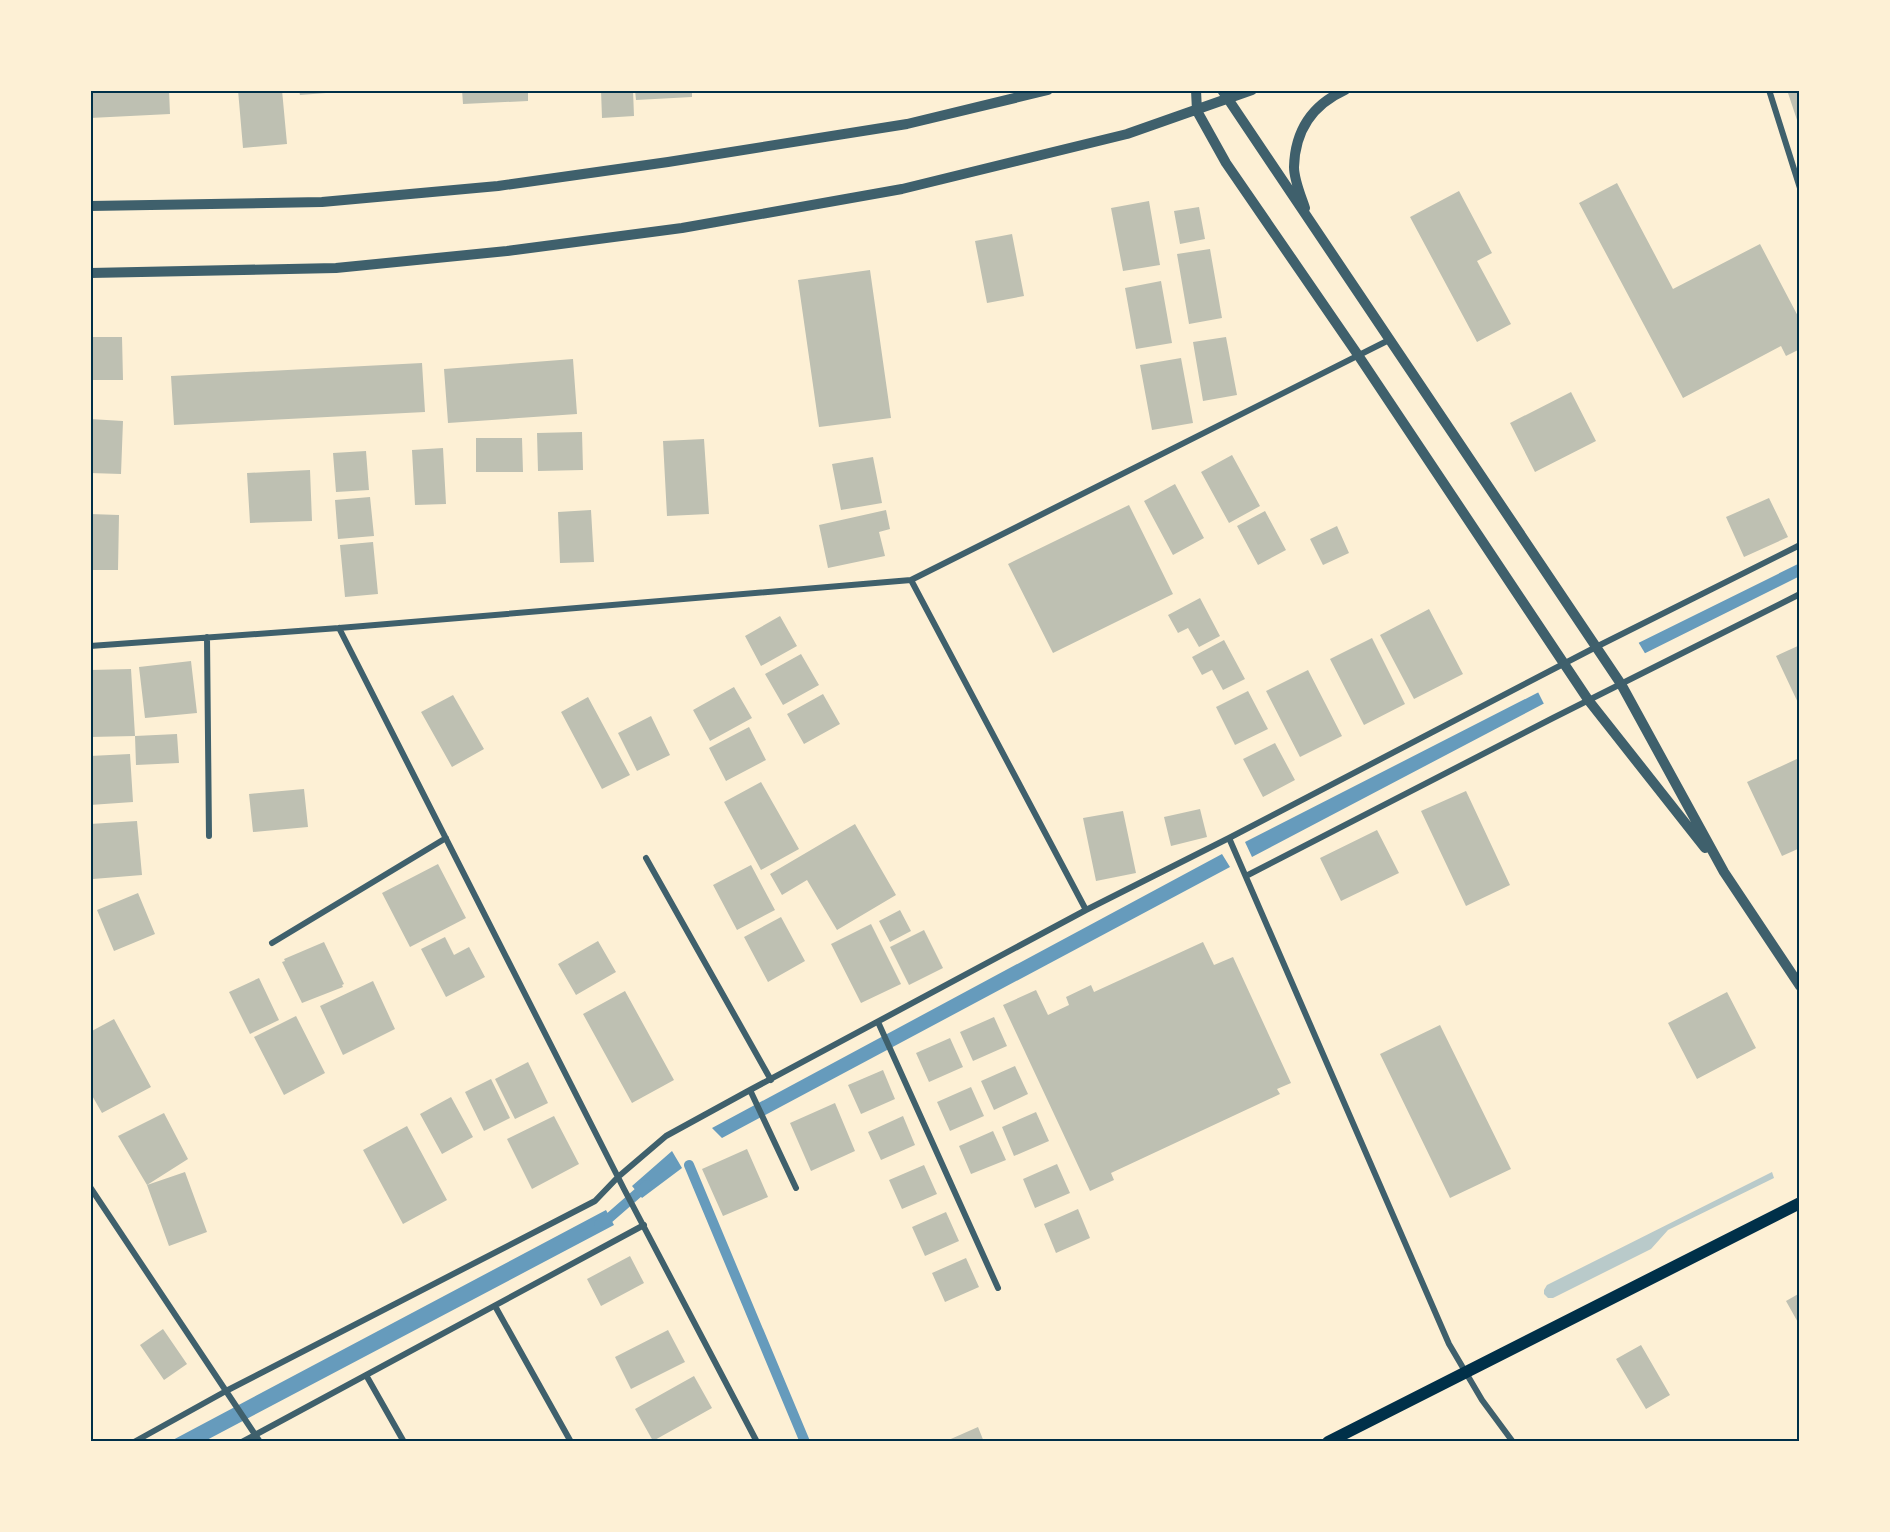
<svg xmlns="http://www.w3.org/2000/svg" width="1890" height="1532" viewBox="0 0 1890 1532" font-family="'Source Sans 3',sans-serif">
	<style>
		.green { fill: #b9caca }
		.water { fill: #669bbc }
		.pier { fill: #fdf0d5 }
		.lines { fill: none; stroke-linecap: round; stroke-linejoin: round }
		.stream { stroke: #669bbc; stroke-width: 10 }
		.building { fill: #bec0b2 }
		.minor { stroke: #3f606c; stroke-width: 6 }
		.tertiary { stroke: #3f606c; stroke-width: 10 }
		.secondary { stroke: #003049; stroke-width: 12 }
		.neatline { fill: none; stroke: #003049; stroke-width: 2 }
	</style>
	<rect width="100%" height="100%" fill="#fdf0d5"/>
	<path class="green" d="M1772,1172l2,6 -106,52 -17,19 -98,49h-5l-4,-4v-4l3,-5z"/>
	<path class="water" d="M1800,563v13l-257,128 -291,153 -7,-15 292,-149z
		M1222,854l8,13 -508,271 -10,-10z
		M672,1151l10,17 -40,30 -10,-12z
		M606,1210l8,15 -411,217h-34z"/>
	<path class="pier" d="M1637,640l9,15 -101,51 -8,-16z"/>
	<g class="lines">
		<path class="stream" d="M689,1165l116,277
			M599,1224l9,-5 39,-34"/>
	</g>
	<path class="building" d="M90,90h79l1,24 -80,4z
		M238,90h44l5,54 -44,4z
		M299,90h40v2l-39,3z
		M462,90h66v11l-65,3z
		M601,90h32l1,26 -32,2z
		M635,90h57v7l-56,3z
		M1787,90h13v33h-2z
		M1617,183l56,106 87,-45 40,76v29l-14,7 -5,-10 -98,52 -104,-195z
		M1459,191l33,62 -15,8 34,63 -34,18 -67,-125z
		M1149,201l11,64 -37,6 -12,-63z
		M1199,207l6,32 -25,5 -6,-33z
		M1012,234l12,62 -37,7 -12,-62z
		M1210,249l12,69 -33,6 -12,-70z
		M870,270l21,148 -72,9 -21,-147z
		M1161,281l11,62 -36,6 -11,-61z
		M90,337h32l1,43h-33z
		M1226,337l11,58 -34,6 -10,-59z
		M1181,358l12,65 -41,7 -12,-65z
		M573,359l4,55 -129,9 -4,-54z
		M422,363l3,49 -251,13 -3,-49z
		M1571,392l25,49 -61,31 -25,-49z
		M90,419l33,2 -2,53 -31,-1z
		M582,432l1,38 -45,1 -1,-38z
		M476,438h46l1,34h-47z
		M704,439l5,75 -42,2 -4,-75z
		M443,448l3,56 -31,1 -3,-55z
		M366,451l3,39 -33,2 -3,-39z
		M1232,455l28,51 -31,17 -28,-51z
		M873,457l9,46 -41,7 -9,-46z
		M310,470l2,51 -62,2 -3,-50z
		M1175,484l29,54 -31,17 -29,-54z
		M370,497l4,39 -36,3 -3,-39z
		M1769,498l19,39 -44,20 -18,-40z
		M1129,505l44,89 -120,59 -45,-89z
		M591,510l3,52 -34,1 -2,-51z
		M886,510l4,19 -11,3 6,24 -57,12 -9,-43z
		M1265,511l21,39 -28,15 -21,-39z
		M90,514l29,1 -1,55h-28z
		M1337,526l12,27 -26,12 -13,-26z
		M373,542l5,52 -33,3 -5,-52z
		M1200,598l20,38 -21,11 -11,-19 -10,5 -10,-18z
		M1429,609l34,65 -49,25 -34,-64z
		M780,616l17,30 -36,20 -16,-30z
		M1372,638l33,66 -41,21 -34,-66z
		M1224,640l21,39 -22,11 -11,-20 -10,5 -10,-18z
		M1800,645v62l-24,-51z
		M801,654l18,31 -36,20 -18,-31z
		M191,661l6,52 -52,5 -6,-51z
		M131,669l4,67 -45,1v-67z
		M1308,670l34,66 -42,21 -34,-66z
		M734,687l18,31 -42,23 -17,-31z
		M1248,691l20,38 -33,16 -19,-38z
		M823,694l17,30 -36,20 -17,-30z
		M453,695l31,54 -32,18 -31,-55z
		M588,697l42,78 -28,14 -41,-77z
		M651,716l19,39 -33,16 -19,-38z
		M749,727l17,33 -40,21 -17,-33z
		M177,734l2,29 -43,2 -1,-29z
		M1275,743l20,37 -32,17 -20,-38z
		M130,754l3,48 -43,3v-49z
		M1799,758l1,90 -18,8 -35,-74z
		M761,782l38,67 -38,21 -37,-68z
		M304,789l4,38 -55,5 -4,-38z
		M1466,791l44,94 -44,21 -45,-95z
		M1200,809l7,28 -36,9 -7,-29z
		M1123,811l13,62 -40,8 -13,-63z
		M137,821l5,54 -49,4 -3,-55z
		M855,824l41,71 -59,35 -30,-50 -25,15 -12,-21z
		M1377,830l22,43 -58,28 -21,-43z
		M438,864l28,54 -56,29 -28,-54z
		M751,865l24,45 -38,20 -24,-45z
		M138,893l17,41 -41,17 -17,-41z
		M900,910l11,21 -21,11 -11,-21z
		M781,917l24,44 -37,21 -24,-45z
		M871,924l30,60 -40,19 -30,-59z
		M924,930l19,38 -34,17 -19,-38z
		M445,937l9,18 15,-8 16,30 -39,20 -25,-48z
		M598,941l18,31 -40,23 -18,-31z
		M324,942l20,42 -2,1 1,2 -41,16 -20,-41 3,-1 -1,-2z
		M1203,942l11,23 19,-8 58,126 -14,6 3,5 -169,79 3,7 -24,11 -87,-186 33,-15 12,25 21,-10 -3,-8 25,-12 3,7z
		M259,978l20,42 -29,14 -21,-42z
		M373,981l22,48 -52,26 -23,-49z
		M625,991l49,89 -42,23 -49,-89z
		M1727,992l29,56 -59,31 -29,-56z
		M296,1016l29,57 -41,22 -30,-58z
		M994,1017l13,29 -34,15 -13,-29z
		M114,1019l37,68 -49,26 -12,-21v-60z
		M1440,1025l71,144 -61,29 -70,-144z
		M950,1038l13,29 -34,15 -13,-29z
		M528,1062l20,41 -33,16 -20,-40z
		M1015,1066l13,28 -34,16 -13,-29z
		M883,1070l12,29 -34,15 -13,-29z
		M491,1079l19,39 -26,13 -19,-39z
		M971,1087l13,29 -34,15 -13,-29z
		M451,1097l22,40 -31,17 -22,-40z
		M835,1103l20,48 -44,20 -21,-48z
		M1036,1112l13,29 -35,15 -12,-29z
		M164,1113l24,46 -41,26 -29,-49z
		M554,1116l25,48 -47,25 -25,-50z
		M903,1116l12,29 -34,15 -13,-28z
		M407,1126l40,74 -44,24 -40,-74z
		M993,1131l13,29 -35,14 -12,-28z
		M747,1149l21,48 -45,19 -21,-47z
		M1057,1164l13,29 -35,15 -12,-29z
		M924,1165l13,29 -35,15 -13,-29z
		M185,1172l22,60 -38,14 -22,-61z
		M1078,1209l12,29 -34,15 -12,-29z
		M946,1212l13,29 -34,15 -13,-29z
		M630,1256l14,27 -43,23 -14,-27z
		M966,1258l13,29 -34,15 -13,-29z
		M1800,1293v33l-14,-25z
		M163,1329l24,35 -23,16 -24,-35z
		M668,1330l17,32 -54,27 -16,-32z
		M1641,1345l29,50 -24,14 -30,-50z
		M694,1376l18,32 -59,33 -18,-32z
		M978,1427l6,15h-40z"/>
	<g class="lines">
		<path class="minor" d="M1769,90l31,98
			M911,580l175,330
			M339,628l285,561 133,253
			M207,637l2,199
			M90,646l249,-18 572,-48 478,-240
			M1229,838l220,506 33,56 31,42
			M646,858l125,222
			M1246,876l307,-158 247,-124
			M272,943l174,-105
			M878,1022l120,266
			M750,1090l46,98
			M90,1187l170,255
			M495,1306l76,136
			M366,1375l38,67
			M134,1442l92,-51 369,-190 23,-24 48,-41 84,-46 336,-180 143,-72 367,-191 204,-102
			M242,1442l402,-217"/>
		<path class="tertiary" d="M1196,90l1,21 29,52 132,192 231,346 116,147
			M1222,90l399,594 103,188 76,114
			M90,206l232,-4 176,-16 170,-24 239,-38 141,-34
			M1305,208c-4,-12 -11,-28 -11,-41 1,-37 18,-62 51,-77
			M90,273l246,-5 171,-17 175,-23 220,-39 225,-55 125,-44"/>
		<path class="secondary" d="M1328,1442l472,-239"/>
	</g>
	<rect width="1890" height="1532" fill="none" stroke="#fdf0d5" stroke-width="183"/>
	<rect x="92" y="92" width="1706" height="1348" class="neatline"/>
</svg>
